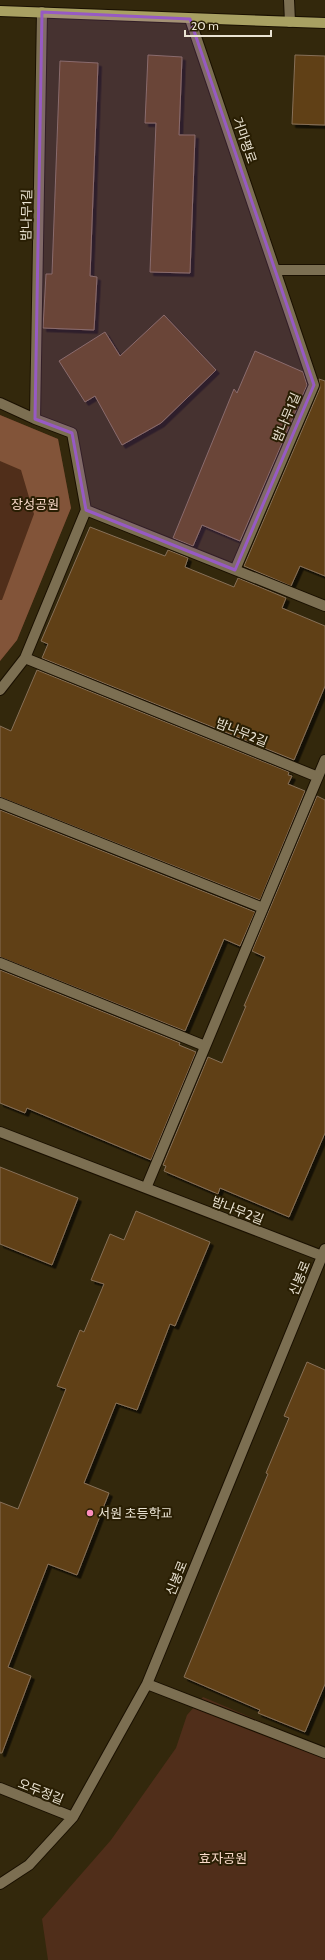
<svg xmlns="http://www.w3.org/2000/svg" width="325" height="1960" viewBox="0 0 325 1960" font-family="Cabin,'Noto Sans KR',sans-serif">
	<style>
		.green { fill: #502e1a }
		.forest { fill: #825439 }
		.building { fill: #613f15; stroke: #867058; filter: url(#shadow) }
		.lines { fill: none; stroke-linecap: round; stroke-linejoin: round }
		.minor-casing { stroke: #1a1000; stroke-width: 12 }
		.major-casing { stroke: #1a1000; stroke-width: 12 }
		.minor { stroke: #7c6f52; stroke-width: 10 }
		.major { stroke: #a8a062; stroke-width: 10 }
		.marked { fill: #975ac4; fill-opacity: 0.2; stroke: #975ac4; stroke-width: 3; stroke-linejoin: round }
		.poi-dot { fill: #fd8ebe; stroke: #291e03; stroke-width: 1.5 }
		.labels { text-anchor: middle; stroke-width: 4; stroke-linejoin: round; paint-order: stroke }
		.street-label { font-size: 13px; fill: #eae3d3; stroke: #291e03 }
		.park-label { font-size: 13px; fill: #f9daca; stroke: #291e03 }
		.poi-label { font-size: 13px; fill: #eae3d3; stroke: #291e03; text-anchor: start }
	</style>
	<defs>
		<filter id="shadow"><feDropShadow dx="3.5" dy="3.5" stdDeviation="0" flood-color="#0009"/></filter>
	</defs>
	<rect width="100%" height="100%" fill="#33280c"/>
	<path class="green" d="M0,415l58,24 13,69 -54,132 -17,21z
		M203,1697l122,52v211h-277l-6,-41 69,-79 65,-92 11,-33z"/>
	<path class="forest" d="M0,415l58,24 13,69 -54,132 -17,21v-61h2l32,-86 -13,-44 -21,-9z"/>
	<path class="building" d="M148,55l34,2 -3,78h16l-5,138 -40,-1 6,-149h-11z
		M295,55l30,1v69l-33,-1z
		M60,61l38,2 -8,213 7,1 -3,53 -51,-2 3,-54h6z
		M164,315l52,55 -55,53 -39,22 -27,-49 -10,6 -26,-41 46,-29 15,24z
		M255,351l48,21 4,13 -67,156 -38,-16 -9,21 -20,-8 61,-149 3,4z
		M319,379l6,2v195l-25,-10 -9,20 -47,-20 76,-178z
		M90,527l75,29 3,-6 20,8 -3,9 49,20 4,-9 48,20 -4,10 43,18v60l-31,74 -252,-102 6,-14 -7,-3z
		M37,670l252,102 -1,3 4,1 -4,8 17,7 -45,109 -260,-103v-71l11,5z
		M317,796l8,4v333l-36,84 -69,-29 -2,6 -54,-23 2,-5 -3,-1 45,-108 14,6 24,-57h-2l21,-49 -13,-6z
		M0,810l255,102 -15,34 -16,-7 -39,92 -185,-74z
		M0,970l180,73 -1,2 17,7 -45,108 -124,-52 -2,5 -25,-10z
		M0,1167l78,31 -26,67 -52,-21z
		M136,1211l74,31 -35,84 -5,-2 -33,86 -21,-7 -32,80 25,10 -32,82 -29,-11 -40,103 23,9 -29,77h-2v-251l18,7 48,-120 -9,-3 23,-56 4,2 20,-48 -13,-4 19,-46 14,6z
		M307,1362l18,8v314l-20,48 -47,-19 2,-3 -76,-33 84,-203 -2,-1 23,-55 -5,-2z"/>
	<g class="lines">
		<g class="minor-casing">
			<path id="minor" d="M289,0l1,22
				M42,12l-7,407 37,14 14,77 239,96
				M190,19l124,366 -79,185
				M276,270h49
				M0,403l35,16
				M25,658l293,119
				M0,690l25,-32 61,-148
				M0,803l263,105
				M0,963l205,83
				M0,1132l325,125
				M146,1188l179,-428
				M147,1684l178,69
				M0,1788l73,29
				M0,1884l29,-19 44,-48 74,-133 178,-435"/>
		</g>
		<g class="major-casing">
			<path id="major" d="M0,11l325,12"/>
		</g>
		<use href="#minor" class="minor"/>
		<use href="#major" class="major"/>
	</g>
	<path class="marked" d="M42,12l148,7 124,366 -79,185 -149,-60 -14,-77 -37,-14z"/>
	<circle class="poi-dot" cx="90" cy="1513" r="4"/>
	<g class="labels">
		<g class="street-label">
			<text transform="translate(245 140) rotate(71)" y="5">거마평로</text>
			<text transform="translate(26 215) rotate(-89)" y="5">밤나무1길</text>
			<text transform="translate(286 417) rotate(-67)" y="5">밤나무1길</text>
			<text transform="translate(242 732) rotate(22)" y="5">밤나무2길</text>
			<text transform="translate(238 1210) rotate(21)" y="5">밤나무2길</text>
			<text transform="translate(299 1278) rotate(-68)" y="5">신봉로</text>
			<text transform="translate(176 1578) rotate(-68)" y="5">신봉로</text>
			<text transform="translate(41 1791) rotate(22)" y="5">오두정길</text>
		</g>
		<g class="park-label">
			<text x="35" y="509">장성공원</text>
			<text x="223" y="1863">효자공원</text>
		</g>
		<g class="poi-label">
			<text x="98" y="1518">서원 초등학교</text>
		</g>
	</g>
	<path d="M185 30v6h86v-6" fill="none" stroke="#eae3d3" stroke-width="2"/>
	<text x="191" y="30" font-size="12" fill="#eae3d3" stroke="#291e03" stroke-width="3" paint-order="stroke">20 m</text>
</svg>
